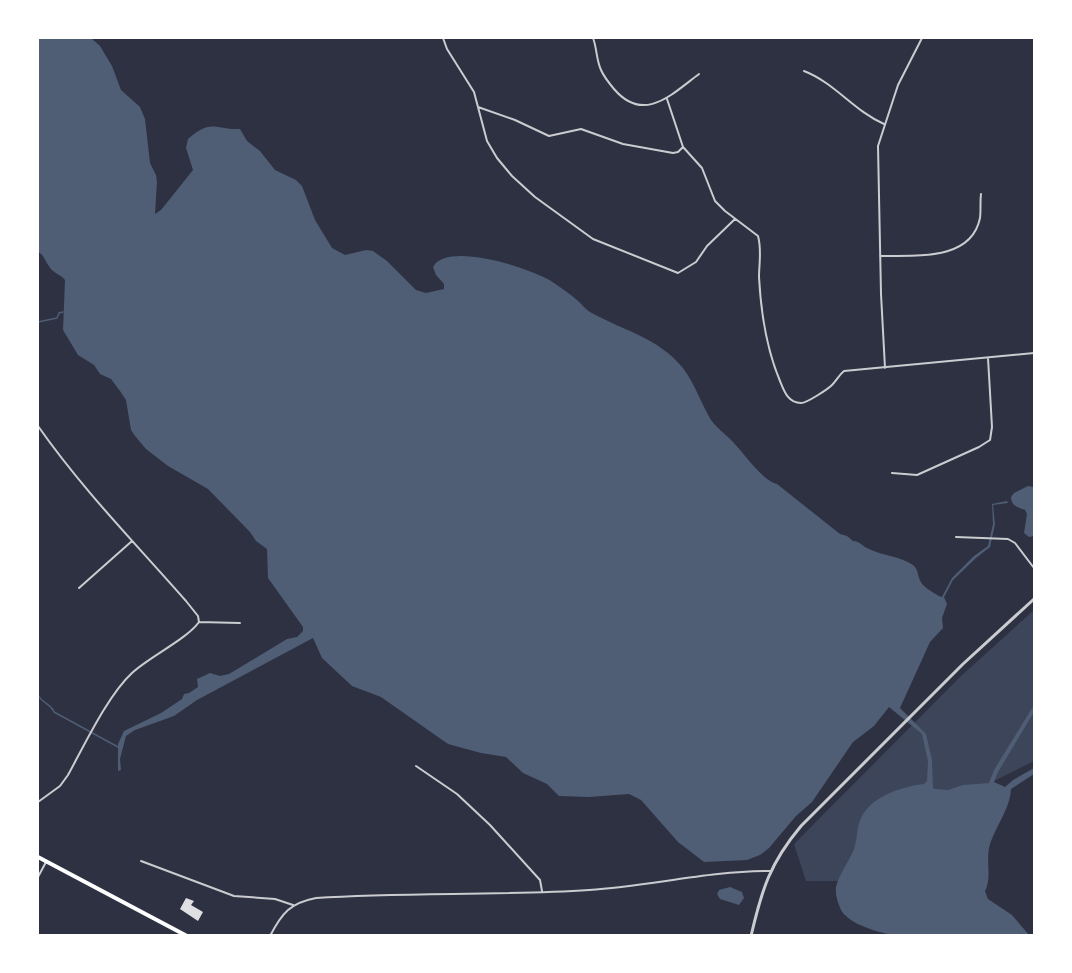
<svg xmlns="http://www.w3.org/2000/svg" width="1072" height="973" viewBox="0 0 1072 973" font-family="'Exo 2',sans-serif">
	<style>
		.green { fill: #3c4559 }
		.water { fill: #4f5d75 }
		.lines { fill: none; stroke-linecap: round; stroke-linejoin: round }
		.stream { stroke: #4f5d75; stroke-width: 1.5 }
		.building { fill: #e0e0e3 }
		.minor { stroke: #caccd0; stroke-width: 2 }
		.tertiary { stroke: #caccd0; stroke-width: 3 }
		.primary { stroke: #fff; stroke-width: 4 }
	</style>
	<rect width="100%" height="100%" fill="#2d3142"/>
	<path class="green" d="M1034,610v151l-38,19 -157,101h-33l-12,-37 167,-168z"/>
	<path class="water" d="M38,38h53l9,8 12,20 9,24 19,17 5,12 5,44 6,12 1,7 -2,32 6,-4 32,-40 -7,-22 2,-9c24,-21 27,-9 52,-10l7,12 13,10 15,19 21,10 6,6 13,34 17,28 13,7 21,-5 7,1 14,10 29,29 10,3 18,-4v-5l-8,-9 -3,-8c14,-26 97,1 118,14 9,6 18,12 26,19 5,4 8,9 13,12 32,18 69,26 93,56 12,16 18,35 28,52 6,8 12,12 19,19 12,11 32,42 47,45l63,50 7,2 6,5c7,0 10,6 16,8 14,7 31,7 44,16 6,5 4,11 8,17 2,5 17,14 21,15l10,-19 22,-22 14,-10 5,-22 -1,-20 15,-3 1,2 -15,2 2,19 -5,23 -14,11 -23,22 -9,17 3,7 -5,14 1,10 -13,14 -30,66 26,26 6,26 1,28 2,1 13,1 15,-5 26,-2 5,-13 40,-65v7l-36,60 -4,10 11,5 8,-7 21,-12v6l-23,15c-1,21 -17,39 -22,59 -3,15 3,29 -4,43l3,8 24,16 17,20h-140c-5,-3 -8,-2 -13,-4 -12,-4 -29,-10 -35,-21 -3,-7 -6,-15 -5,-23 3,-13 13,-25 18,-38 5,-15 1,-25 12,-39 13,-16 39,-24 58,-26l3,-3 1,-20 -6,-27 -33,-27 -15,19 -21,16 -41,60 -16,14 -27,32 -9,7 -13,5 -43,2 -26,-20 -37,-42 -12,-6 -40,3 -30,-1 -12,-12 -24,-11 -17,-16 -25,-4 -33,-9 -67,-47 -29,-11 -30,-28 -9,-20 -116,62 -23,16 -39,14 -9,6 -6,23 1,11 -3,1v-27l6,-13 37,-18 21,-14 2,-5 5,-1 9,-6 -1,-8 13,-6 10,3 9,-2 58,-35 10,-2 6,-6v-4l-35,-49 -1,-29 -11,-8 -6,-9 -42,-43 -40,-23 -22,-17 -11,-13 -4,-6 -5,-30 -6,-9 -9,-12 -11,-5 -6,-9 -16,-10 -15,-25 2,-50c-4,-5 -7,-5 -12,-9 -7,-6 -8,-16 -15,-19z
		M1028,486l6,1v49l-5,1 -5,-4 3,-19 -2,-4c-7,-3 -14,-4 -14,-13l3,-4z
		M730,887l12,5 2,6 -5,7 -19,-6 -3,-5 2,-4z"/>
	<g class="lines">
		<path class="stream" d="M38,322l19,-4 2,-5 4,-1
			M38,695c4,8 14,10 16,17l64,35"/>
	</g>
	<path class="building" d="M186,898l8,3 -3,4 12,7 -5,9 -18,-12z"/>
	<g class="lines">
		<path class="minor" d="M443,38l4,11 27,43 13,49 10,17 15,18 23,21 58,42 85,34 18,-11 11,-16 28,-27
			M593,38c4,10 3,21 8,32 3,7 8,13 13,19 30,35 58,5 85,-15
			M804,71c31,12 50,40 80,53
			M667,99l16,48 19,21 13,33 10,10 33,25c4,14 1,28 1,41 2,37 7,71 21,104 4,10 8,22 21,22 6,0 27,-14 31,-18 5,-5 7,-10 12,-14l190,-18
			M478,107l37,13 34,16 32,-7 42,15 50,9 5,-1 5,-5
			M880,256c34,-1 91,6 100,-38 1,-8 0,-16 1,-24
			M885,368l-4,-74 -3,-148 20,-61 24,-47
			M38,426c44,63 98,118 148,175l12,15 1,6
			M892,473l25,2 62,-28 11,-7 2,-13 -4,-69
			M956,537l52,2 7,4 19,25
			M79,588l53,-47
			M199,622l41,1
			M416,766l41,28 33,31 50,55 2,11
			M38,802l22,-16 8,-11c16,-29 40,-80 64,-102 17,-16 55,-34 67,-51
			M141,861l93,35 41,3 18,6
			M38,877l8,-15
			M270,936c12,-23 20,-33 46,-38 91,-6 182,-2 273,-8 61,-4 120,-19 181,-19"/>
		<path class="tertiary" d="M751,936c11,-47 19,-73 50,-110l162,-162 71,-65"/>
		<path class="primary" d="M38,857l149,79"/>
	</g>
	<rect width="1072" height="973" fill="none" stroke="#ffffff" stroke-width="78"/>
</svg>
